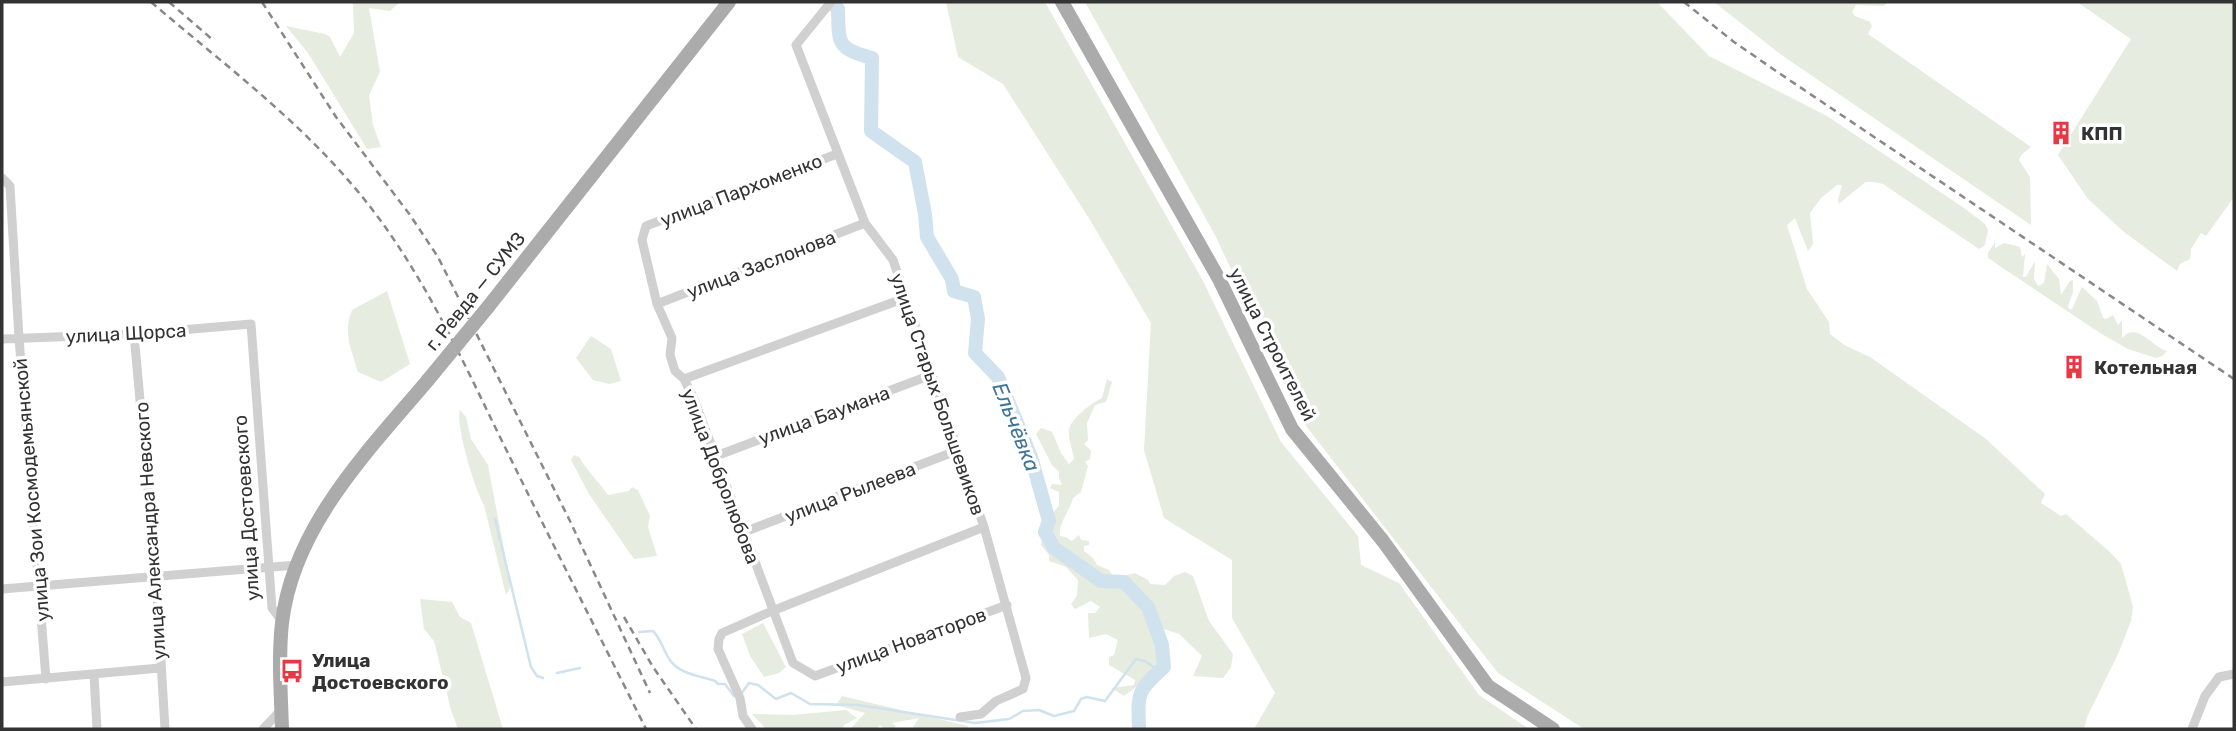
<svg xmlns="http://www.w3.org/2000/svg" width="2236" height="731" viewBox="0 0 2236 731" font-family="Rubik,sans-serif">
	<style>
		.green { fill: #e6ecdf }
		.lines { fill: none; stroke-linecap: round; stroke-linejoin: round }
		.stream { stroke: #cfe2ee; stroke-width: 2.5 }
		.river { stroke: #cfe2ee; stroke-width: 14 }
		.minor { stroke: #d0d0d0; stroke-width: 9 }
		.primary { stroke: #ababab; stroke-width: 14 }
		.rail { stroke: #888; stroke-width: 2.5; stroke-dasharray: 7 5; stroke-linecap: butt }
		.primary-bridge { stroke: #ababab; stroke-width: 14 }
		.labels { text-anchor: middle; stroke-width: 7; stroke-linejoin: round; paint-order: stroke }
		.poi-label { font-size: 19px; font-weight: bold; fill: #333; stroke: #fff; text-anchor: start }
		.street-label { font-size: 19px; fill: #333; stroke: #fff }
		.water-label { font-size: 21px; font-style: italic; fill: #3f7597; stroke: #fff }
	</style>
	<rect width="100%" height="100%" fill="#fff"/>
	<path class="green" d="M353,2h47l-10,9 -21,-3 11,64 -11,23 4,30 8,22 -14,2 -59,-96 -22,-27 39,8 5,3 10,20 14,-24z
		M946,2h99l158,279 78,161 77,94 3,29 38,18 80,112 50,34h-275l21,-36 -43,-75v-58l-68,-42 -20,-68 7,-127 -61,-103 -87,-136 -45,-27z
		M1085,2h572l52,54 118,60 137,92 21,16 3,6 -3,15 -6,4 -96,-65c-5,-1 -12,-3 -17,-2 -2,1 -24,19 -27,22l-1,-4 4,-15h-5l-16,13 -11,15 3,31 -5,7 -13,-33 -8,7 20,64 22,33 1,12 14,11 26,12 116,82 59,55 -4,9 20,13 5,-2 45,39 10,11 12,43 -2,14 -12,31 -32,65 -3,12h-500l-86,-56 -195,-251 -88,-187z
		M1714,2h173l-3,4 -28,-1 -4,7 3,4 15,6 2,4 -4,8 163,113 -10,8 -2,5 11,17 1,48 -248,-169z
		M2077,2h157v195l-28,39 -5,-3 -10,16 -1,10 -10,5 -3,7 -53,-39 -36,-33 -30,-44 73,-116z
		M1995,242v6l9,-5 16,4 2,10 3,-3 -2,23h3l9,-16 -1,18 4,7 6,-3 3,-19 12,15 2,16 9,-14 3,-1v12l-5,14 1,3h3l10,-22 15,14 6,17 3,1 7,-4 5,10 4,-5v18c16,-17 29,9 45,13l-5,5 -6,2 -28,-9 -28,-16 -112,-75v-5z
		M387,291l23,73 -29,18 -23,-10c-7,-23 -15,-40 -6,-62z
		M591,336l20,13 10,32 -12,3 -16,-4 -17,-22z
		M1107,379l5,3 -6,20 -11,3 -8,18 1,17 -4,4 7,7 -1,8 -5,3 3,4 -7,26 -8,6c-3,12 -15,26 -13,38l6,1 6,4 7,-6 2,5 8,1v4l-5,1v5l9,7 4,7 12,5 4,6 6,1 16,-4 13,7 2,4 15,1 9,-9 11,-4 8,4 16,45 24,33 -2,13 -8,11 -30,-2 9,-20 -23,-22 -15,-5 5,33 -45,34 -13,-8 23,-3 1,-5 -26,-15v-8l5,-2 4,-15 -12,-6 -17,4 -1,-25h7l5,-6 -9,-6 -16,8 -4,-5 6,-8 1,-16 -12,-13 -17,-6v-6l-8,-10 4,-23 14,-16v-14l-9,-4 2,-4 10,1 -3,-7v-6l-7,-7 -16,-31 5,-6 11,4 9,21 8,11 5,-5c-1,-8 -6,-20 -5,-29 1,-11 24,-28 33,-32z
		M460,410l6,7 5,22 17,26 23,121 -5,9 -22,-90c-9,-15 -29,-80 -24,-95z
		M574,455l5,2c9,15 19,24 29,38l21,-4 3,-4 6,3 12,26 -2,11 9,29 -23,3 -45,-65 -18,-34z
		M420,599l32,3 8,15 11,6 32,106h-45l-7,-19 -17,-69 -10,-12z
		M763,623l23,44 -7,6 -15,4 -14,-21 -8,-22z
		M842,696l126,30v3h-56l7,-11 -27,5 4,3 -2,3h-9l-5,-4 -4,4h-26l15,-16 -29,-8z
		M846,710l11,8 -13,7 -2,4h-76l-14,-15 41,1z"/>
	<g class="lines">
		<path class="stream" d="M495,519l36,148 6,9 6,2
			M639,632l14,-1c8,8 10,19 17,29 9,14 30,16 45,21l3,3h7l9,12
			M557,673l23,-5
			M741,694l8,-11 9,2 18,14 15,-6 19,11 48,1 117,18 34,-4 14,-8 16,-1 15,6 20,-5 7,-12 6,-2 18,4 31,-42 9,2 14,10"/>
		<path class="river" d="M831,2l7,7c1,35 -2,39 34,49l-1,73 44,31 10,52 2,23 25,42 2,12 20,6 4,22 -3,34 23,24 33,80 18,64 -4,11 9,16 47,33 23,1 24,25 14,38 2,22c-28,25 -26,26 -25,62"/>
		<path class="minor" d="M831,2l-35,43 69,178 28,37 91,267 42,151 -3,11 -27,12 -15,13 -21,3
			M837,154l-191,72 -4,14 15,64 15,34 -2,17 5,16 9,8 10,20 99,264 22,13 192,-71
			M2,178l8,8 9,152 27,341
			M657,304l208,-81
			M134,334l22,243 9,152
			M2,339l132,-5 117,-10 21,284 10,13
			M684,379l221,-81
			M716,456l215,-81
			M744,532l212,-81
			M2,589l295,-24
			M94,675l3,54
			M2,682l158,-14
			M263,729l18,-19
			M752,729l-9,-13 -3,-18 -22,-49 1,-10 3,-6 50,-22 212,-84
			M2192,729l13,-33 14,-19 15,-3"/>
		<path class="primary" d="M1062,2l157,277 73,150 91,112 105,145 65,43
			M488,307l241,-305
			M282,729c-1,-35 -4,-71 0,-106 11,-97 87,-173 146,-243"/>
		<path class="rail" d="M151,2c76,65 155,123 217,202 55,70 92,151 131,231 48,98 98,196 147,294
			M169,2l44,38
			M262,2l74,115 74,98 28,42 132,264 80,172
			M1684,2l50,40 42,29 458,308
			M624,617l29,50 43,62"/>
		<path class="primary-bridge" d="M428,380l60,-73"/>
	</g>
	<defs>
		<g id="building-bare" transform="scale(1.89)"><path d="M-4-6H4V6H1V3H-1V6H-4ZM-2.5-4.3h1.7v1.8h-1.7ZM.8-4.3h1.7v1.8H.8ZM-2.5-1h1.7V.8h-1.7ZM.8-1h1.7V.8H.8Z" fill="#e63946" stroke="#fff" stroke-width="2.5" paint-order="stroke"/></g>
		<g id="bus-bare" transform="scale(1.89)"><path d="M-5-6H5V4H4V6H2V4H-2V6H-4V4H-5ZM-3.5-4V0h7V-4ZM-3.5 1.2v1.5H-2V1.2ZM2 1.2v1.5H3.5V1.2Z" fill="#e63946" stroke="#fff" stroke-width="2.5" paint-order="stroke"/></g>
	</defs>
	<g fill-rule="evenodd">
		<use href="#building-bare" x="2061" y="133"/>
		<use href="#building-bare" x="2074" y="367"/>
		<use href="#bus-bare" x="292" y="671"/>
	</g>
	<g class="labels">
		<g class="poi-label">
			<text x="2081" y="140">КПП</text>
			<text x="2094" y="374">Котельная</text>
			<text x="312" y="667">Улица<tspan x="312" dy="22">Достоевского</tspan></text>
		</g>
		<g class="street-label">
			<text transform="translate(741 190) rotate(-21)" y="7">улица Пархоменко</text>
			<text transform="translate(761 264) rotate(-21)" y="7">улица Заслонова</text>
			<text transform="translate(475 291) rotate(-51)" y="7">г. Ревда — СУМЗ</text>
			<text transform="translate(126 333) rotate(-3)" y="7">улица Щорса</text>
			<text transform="translate(1273 344) rotate(63)" y="7">улица Строителей</text>
			<text transform="translate(938 394) rotate(71)" y="7">улица Старых Большевиков</text>
			<text transform="translate(824 415) rotate(-20)" y="7">улица Баумана</text>
			<text transform="translate(721 476) rotate(69)" y="7">улица Добролюбова</text>
			<text transform="translate(31 490) rotate(-95)" y="7">улица Зои Космодемьянской</text>
			<text transform="translate(850 492) rotate(-21)" y="7">улица Рылеева</text>
			<text transform="translate(246 508) rotate(-94)" y="7">улица Достоевского</text>
			<text transform="translate(150 531) rotate(-94)" y="7">улица Александра Невского</text>
			<text transform="translate(911 640) rotate(-20)" y="7">улица Новаторов</text>
		</g>
		<g class="water-label">
			<text transform="translate(1016 427) rotate(68)" y="7">Ельчёвка</text>
		</g>
	</g>
	<rect width="2236" height="731" fill="none" stroke="#333333" stroke-width="7"/>
</svg>
